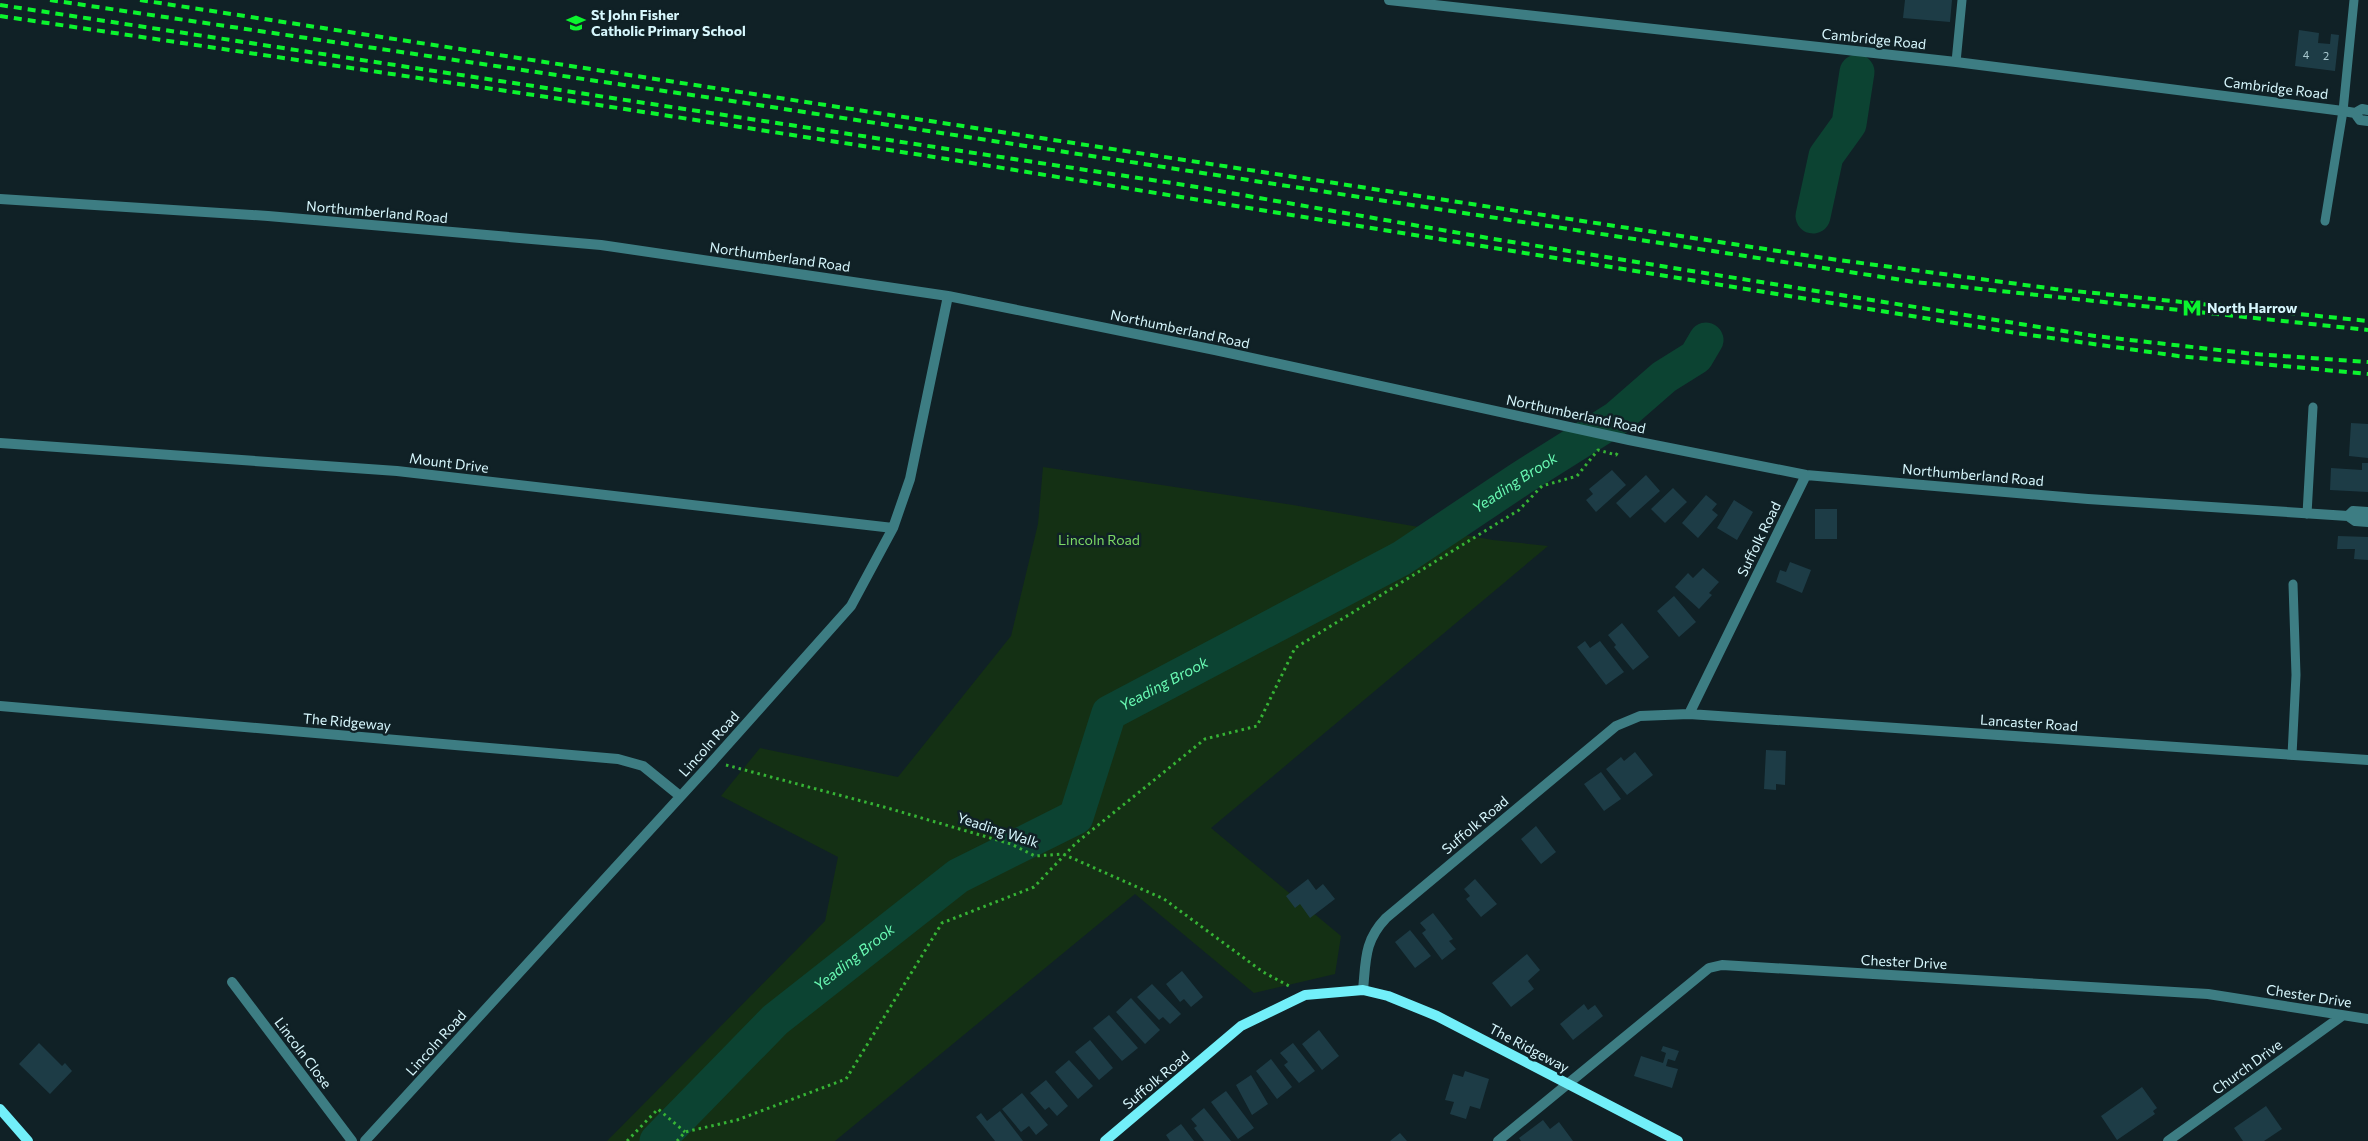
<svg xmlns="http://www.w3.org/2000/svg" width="2368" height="1141" viewBox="0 0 2368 1141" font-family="Commissioner,sans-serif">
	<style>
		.green { fill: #143014 }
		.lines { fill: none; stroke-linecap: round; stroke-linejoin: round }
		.river { stroke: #0c4332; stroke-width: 35 }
		.building { fill: #1d3c46 }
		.path { stroke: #36b435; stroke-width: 3; stroke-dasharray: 2.5 4; stroke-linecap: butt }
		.lane { stroke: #3d7d83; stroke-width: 9 }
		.street { stroke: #3d7d83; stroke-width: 10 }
		.secondary { stroke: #72eff9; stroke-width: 10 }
		.rail { stroke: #0bf52e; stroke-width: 4; stroke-dasharray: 8 6; stroke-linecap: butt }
		.labels { text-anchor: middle; stroke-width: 5; stroke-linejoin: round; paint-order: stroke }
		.number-label { font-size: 11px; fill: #a8c8cf }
		.poi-label { font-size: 14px; font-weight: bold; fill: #d7f7fd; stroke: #102126; text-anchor: start }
		.street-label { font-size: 14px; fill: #d7f7fd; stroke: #102126 }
		.park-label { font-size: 14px; fill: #7ddb65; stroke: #102126 }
		.water-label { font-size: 15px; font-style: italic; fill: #69f9b3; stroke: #102126 }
	</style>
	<rect width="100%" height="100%" fill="#102126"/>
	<path class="green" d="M1043,467l250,38 200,35 55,6 -337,282 130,108 -6,38 -81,19 -119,-99 -300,247h-228l218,-220 13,-64 -117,-61 39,-48 138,29 113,-141 27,-112z"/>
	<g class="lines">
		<g class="river">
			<path d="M1813,216l13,-60 23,-32 8,-52"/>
			<path id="s1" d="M657,1141l118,-121 183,-144 118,-59 33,-104 293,-155 118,-79 97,-61 47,-41 32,-20 10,-17"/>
		</g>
	</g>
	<path class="building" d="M1905,0h47l-2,22 -47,-4z
		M2299,30l20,3 -1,10 12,1 1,-10 8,1 -4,36 -40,-5z
		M2351,423l17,1v34l-19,-2z
		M2362,463h6v29l-38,-2 1,-22 31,2z
		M1612,470l14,15 -30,27 -10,-12 7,-6 -4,-5z
		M1646,475l14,16 -30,27 -14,-15z
		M1673,488l14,14 -22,21 -14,-14z
		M1706,495l11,9 -5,6 6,5 -20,23 -16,-15z
		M1734,500l19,12 -16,28 -20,-12z
		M1815,509h22v30h-22z
		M2338,536l30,1v23l-14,-1 1,-10h-18z
		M1790,562l21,8 -9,23 -26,-11 4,-12 6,2z
		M1703,568l16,14 -10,11 3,2 -13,14 -24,-22 13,-14 5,5z
		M1674,596l22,26 -17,15 -22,-26z
		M1622,623l27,34 -16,13 -19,-23 2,-2 -8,-10z
		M1585,641l5,7 10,-7 24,31 -18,13 -29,-38z
		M1766,750l20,1 -1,34 -9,-1v6l-12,-1z
		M1635,752l18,23 -26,20 -21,-26 15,-12 3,4z
		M1601,772l20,27 -17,12 -20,-27z
		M1536,826l20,26 -15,12 -20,-25z
		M1308,879l8,11 7,-6 12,15 -25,19 -10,-14 -5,4 -9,-12z
		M1475,879l22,25 -16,13 -15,-18 4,-3 -6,-7z
		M1433,913l20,26 -4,2 7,8 -14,11 -20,-27 4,-3 -6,-7z
		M1410,930l21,26 -16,12 -20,-26z
		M1527,954l13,16 -12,11 6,8 -23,18 -19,-24z
		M1182,971l21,26 -12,10 -7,-8 -4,3 -14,-18z
		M1152,984l29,30 -11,10 -7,-7 -4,3 -22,-23z
		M1131,998l29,32 -15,14 -29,-32z
		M1584,1004l4,6 7,-5 8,11 -30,24 -13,-16z
		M1109,1015l29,33 -16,13 -29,-33z
		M1319,1030l20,26 -17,14 -20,-26z
		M1090,1040l23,28 -14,12 -24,-28z
		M39,1043l23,23 3,-3 7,8 -22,23 -31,-30z
		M1293,1043l22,28 -16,12 -15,-18 4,-3 -8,-9z
		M1663,1046l16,5 -4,10 -7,-2 -2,7 12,3 -6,19 -38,-12 7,-20 22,7 3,-10 -5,-2z
		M1271,1059l21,28 -15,12 -21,-28z
		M1069,1060l24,26 -15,13 -23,-27z
		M1465,1071l24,8 -9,30 -10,-3 -4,13 -16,-5 4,-12 -9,-2 8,-26 10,3z
		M1251,1075l17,29 -16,11 -16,-30z
		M1046,1080l22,26 -11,10 -8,-9 -4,3 -15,-17z
		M2142,1087l15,21 -4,3 2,3 -38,26 -16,-24z
		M1226,1091l28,37 -16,11 -27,-37z
		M1022,1093l26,32 -12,10 -7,-9 -8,6 -19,-23z
		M2266,1106l16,23 -18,12h-21l-9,-13z
		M1204,1108l27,33h-27l-10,-13 3,-2 -6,-7z
		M1000,1111l23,30h-28l-19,-24 5,-4 6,8z
		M1543,1120l7,9 9,-7 14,19h-52l-2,-3z
		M1181,1124l13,17h-24l-4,-6z
		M1400,1133l7,8h-17z"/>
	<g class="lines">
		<path class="path" d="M726,765l158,42 127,37 24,12 28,-2 101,45 99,73 26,14
			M627,1141l31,-32 27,23
			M677,1141l8,-9 52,-12 109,-41 96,-156 92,-36 42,-44 129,-104 52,-13 38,-78 224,-138 23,-24 35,-10 21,-26 18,5 2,-3"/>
		<path class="lane" d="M1956,62l6,-62
			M2325,221l18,-110 11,-111
			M2307,514l6,-107
			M2292,755l4,-80 -3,-91"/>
		<path class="street" d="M1389,0l567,62 387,49 12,2 5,7 8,1
			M2355,113l7,-4 6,1
			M0,199l268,17 333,29 347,51 267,54 414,90 177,35 282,24 260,17 7,5 13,1
			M0,443l397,28 496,57
			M2348,516l5,-5 15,1
			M0,706l618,53 25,7 37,30
			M1689,714l679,46
			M232,982l120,159
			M1363,990c3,-30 1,-49 23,-72l230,-192 24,-10 49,-2 117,-239
			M365,1141l347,-379 139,-156 42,-78 17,-49 38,-183
			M1498,1141l211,-173 13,-3 486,29 160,25
			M2168,1141l174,-125"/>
		<path class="secondary" d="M0,1109l28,32
			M1105,1141l136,-115 64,-31 58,-5 25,6 49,20 241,125"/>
		<path class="rail" d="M50,0l682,101 1183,181 453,48
			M140,0l1684,258 231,31 313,32
			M0,5l1185,180 303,53 607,98 159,18 114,8
			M0,16l547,81 400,62 1069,174 162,23 190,18"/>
	</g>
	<defs>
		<g id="school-bare" transform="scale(1.5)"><path d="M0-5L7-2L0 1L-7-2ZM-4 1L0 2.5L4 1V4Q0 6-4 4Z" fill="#0bf52e" stroke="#102126" stroke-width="2.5" paint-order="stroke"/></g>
		<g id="metro-bare" transform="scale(1.5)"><path d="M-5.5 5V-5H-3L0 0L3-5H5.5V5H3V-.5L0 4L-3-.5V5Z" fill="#0bf52e" stroke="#102126" stroke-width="2.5" paint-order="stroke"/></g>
	</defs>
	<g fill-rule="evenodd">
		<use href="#school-bare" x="576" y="23"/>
		<use href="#metro-bare" x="2192" y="308"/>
	</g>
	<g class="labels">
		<g class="number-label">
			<text x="2306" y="59">4</text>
			<text x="2326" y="60">2</text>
		</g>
		<g class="poi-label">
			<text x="591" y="20">St John Fisher<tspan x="591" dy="16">Catholic Primary School</tspan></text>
			<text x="2207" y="313">North Harrow</text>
		</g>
		<g class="street-label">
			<text transform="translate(1874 39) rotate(6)" y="5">Cambridge Road</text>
			<text transform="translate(2276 88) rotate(7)" y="5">Cambridge Road</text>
			<text transform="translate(377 212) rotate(5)" y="5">Northumberland Road</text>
			<text transform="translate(780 257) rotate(8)" y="5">Northumberland Road</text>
			<text transform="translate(1180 329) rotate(12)" y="5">Northumberland Road</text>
			<text transform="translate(1576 414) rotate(12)" y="5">Northumberland Road</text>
			<text transform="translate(449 463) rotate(7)" y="5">Mount Drive</text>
			<text transform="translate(1973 475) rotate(5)" y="5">Northumberland Road</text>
			<text transform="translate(1759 539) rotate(-64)" y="5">Suffolk Road</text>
			<text transform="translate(347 722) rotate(5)" y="5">The Ridgeway</text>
			<text transform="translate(2029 723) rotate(4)" y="5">Lancaster Road</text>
			<text transform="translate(709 744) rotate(-48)" y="5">Lincoln Road</text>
			<text transform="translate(1475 825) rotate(-40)" y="5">Suffolk Road</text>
			<text transform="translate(998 830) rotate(18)" y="5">Yeading Walk</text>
			<text transform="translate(1904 962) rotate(3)" y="5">Chester Drive</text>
			<text transform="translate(2309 996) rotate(9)" y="5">Chester Drive</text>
			<text transform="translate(436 1043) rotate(-48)" y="5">Lincoln Road</text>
			<text transform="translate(1529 1048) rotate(28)" y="5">The Ridgeway</text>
			<text transform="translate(303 1053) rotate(53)" y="5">Lincoln Close</text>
			<text transform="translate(2247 1067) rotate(-36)" y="5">Church Drive</text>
			<text transform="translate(1156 1080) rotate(-40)" y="5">Suffolk Road</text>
		</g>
		<g class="park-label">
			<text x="1099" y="545">Lincoln Road</text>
		</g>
		<g class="water-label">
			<text dy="5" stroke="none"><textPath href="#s1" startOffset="1110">Yeading Brook</textPath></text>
			<text dy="5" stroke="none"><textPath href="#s1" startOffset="705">Yeading Brook</textPath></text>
			<text dy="5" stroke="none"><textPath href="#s1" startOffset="270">Yeading Brook</textPath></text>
		</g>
	</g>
</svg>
